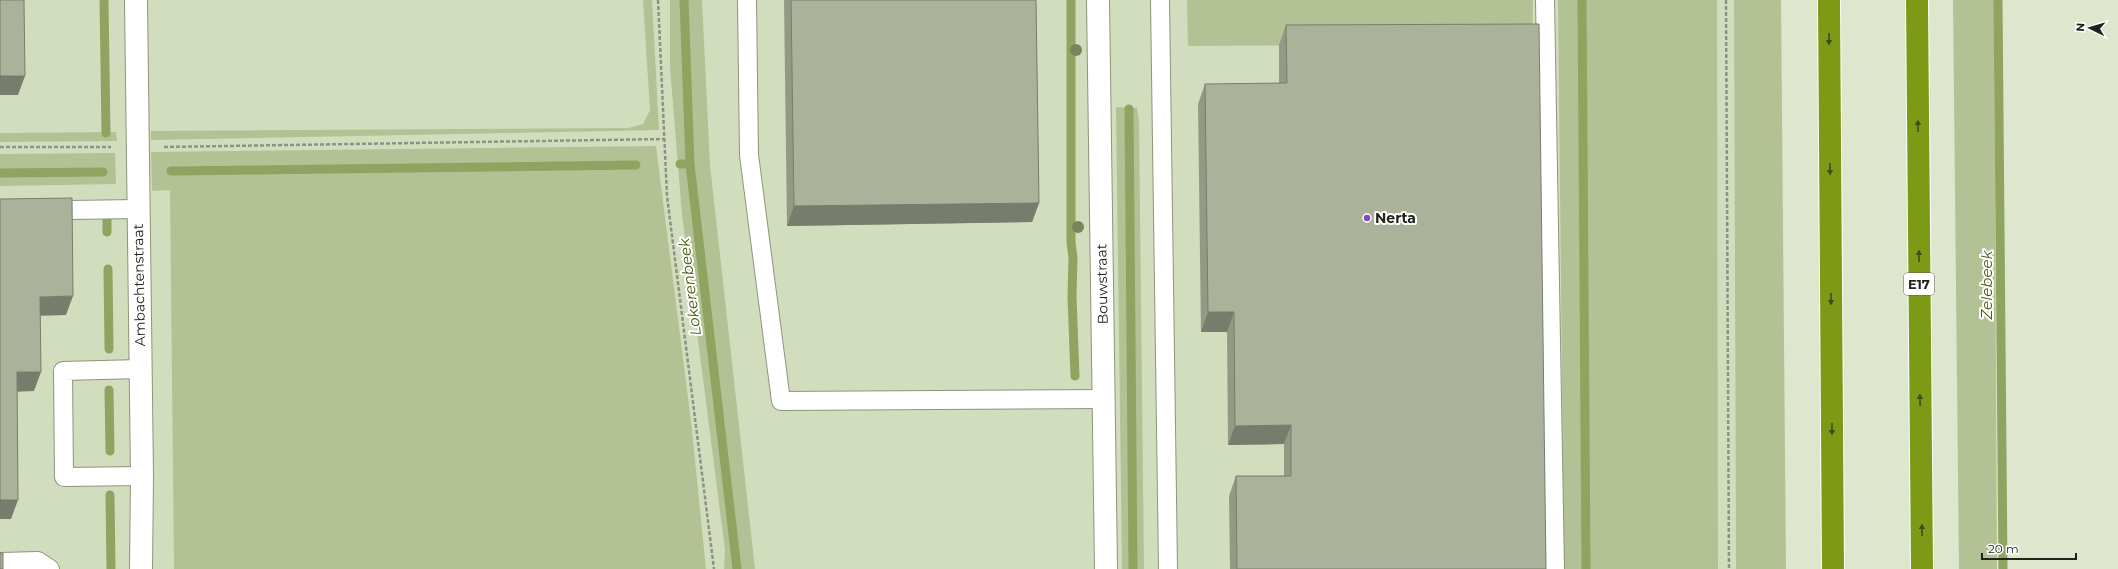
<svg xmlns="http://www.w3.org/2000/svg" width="2118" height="569" viewBox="0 0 2118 569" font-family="Montserrat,sans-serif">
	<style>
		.built { fill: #d2ddbd }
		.green { fill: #b3c294 }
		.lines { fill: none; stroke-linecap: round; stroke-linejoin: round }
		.stream { stroke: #90a461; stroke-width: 9 }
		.service-casing { stroke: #8d957d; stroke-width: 20 }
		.minor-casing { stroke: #8d957d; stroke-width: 24 }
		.motorway-casing { stroke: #fff; stroke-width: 24 }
		.path { stroke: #8d9380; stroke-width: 2.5; stroke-dasharray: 4 2; stroke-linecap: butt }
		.service { stroke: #fff; stroke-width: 18 }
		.minor { stroke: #fff; stroke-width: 22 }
		.motorway { stroke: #7d9a16; stroke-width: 22 }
		.tree { fill: #7a845c }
		.wall { fill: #929a84 }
		.shaded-wall { fill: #777d6c }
		.building { fill: #aab39a; stroke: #777d6c }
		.oneway { fill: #414d19 }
		.poi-dot { fill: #8249c0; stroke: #fff; stroke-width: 1.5 }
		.labels { text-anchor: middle; stroke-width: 4; stroke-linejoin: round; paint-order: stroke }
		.shield { fill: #fff; stroke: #63655f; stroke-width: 1 }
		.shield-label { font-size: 13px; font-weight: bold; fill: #20231a }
		.poi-label { font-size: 14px; font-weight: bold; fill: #20231a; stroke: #fff; text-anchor: start }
		.street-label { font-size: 14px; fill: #20231a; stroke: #fff }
		.water-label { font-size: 15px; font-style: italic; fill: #4a5c11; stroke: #fff }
	</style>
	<rect width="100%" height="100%" fill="#dee6cd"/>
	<path class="built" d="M0,0h1734l2,569h-1736z"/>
	<path class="green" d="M643,0h9l7,130 -508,10v-9l477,-3 15,-4 7,-14z
		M670,0h32l8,165 45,404h-31l1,-19 -43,-335 -12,-148z
		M1187,0h346l-1,44 -344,2z
		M1558,0h159l1,569h-154z
		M1734,0h47l5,569h-50z
		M1953,0h41l3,569h-38z
		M1116,107l21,1 2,13 5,448h-22z
		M116,132l1,9 -117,1v-9z
		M656,146l35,275 15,148h-532l-4,-379 -18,1 -1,-39z
		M115,153l1,31 -116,2v-32z"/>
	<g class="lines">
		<path class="stream" d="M104,0l2,133
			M684,0l6,164 47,405
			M1071,0v242l2,16 -1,39 3,79
			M1582,0l4,569
			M1998,0l5,569
			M1129,109l4,460
			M680,164h10
			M171,171l465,-6
			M0,173l103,-1
			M107,220v12
			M108,269l1,80
			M109,390l1,61
			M110,495l1,74"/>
		<g class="service-casing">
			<path id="service" d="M747,0l2,155 32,246 323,-2
				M1160,0l8,569
				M1545,0l10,569
				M0,211l138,-2
				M140,369l-77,2 1,106 78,-1
				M0,562l38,-1 12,8"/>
		</g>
		<g class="minor-casing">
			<path id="minor" d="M136,0l6,476 -1,93
				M1098,0l8,569"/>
		</g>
		<g class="motorway-casing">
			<path id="motorway" d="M1829,0l4,569
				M1917,0l5,569"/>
		</g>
		<path class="path" d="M658,0l9,196 47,373
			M1726,0l3,569
			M0,147h111
			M164,147l500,-8"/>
		<use href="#service" class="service"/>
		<use href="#minor" class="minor"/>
		<use href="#motorway" class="motorway"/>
	</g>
	<g class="tree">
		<circle cx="1076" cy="50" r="6"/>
		<circle cx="1078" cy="227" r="6"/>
	</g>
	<path class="wall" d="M784,0h252l3,203 -7,19 -245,4z
		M1286,25l260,544h-316l-1,-73 7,-20h48v-32l-56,1 -1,-113h-26l-3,-228 7,-20h74v-39z"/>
	<path class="shaded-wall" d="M0,76h25l-7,19h-18z
		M1039,203l-7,19 -245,4 7,-20z
		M73,296l-7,19 -33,1 7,-19z
		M1208,312h26l-7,20h-26z
		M17,372h24l-7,19 -24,1z
		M1291,425l-7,19 -56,1 7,-19z
		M0,500h18l-7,19h-11z"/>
	<path class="building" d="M0,0h24l1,76h-25z
		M791,0h245l3,203 -245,3z
		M1539,24l7,545h-309l-1,-93h55v-51l-56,1 -1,-114h-26l-3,-228 82,-1 -1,-58z
		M72,198l1,98 -33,1 1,75h-24l1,128h-18v-301z
		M0,553h3v16h-3z"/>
	<defs><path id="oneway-solid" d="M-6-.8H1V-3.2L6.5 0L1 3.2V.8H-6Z"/></defs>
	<g class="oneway">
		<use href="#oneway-solid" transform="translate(1829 39) rotate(90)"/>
		<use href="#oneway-solid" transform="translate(1918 126) rotate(-91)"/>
		<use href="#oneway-solid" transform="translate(1830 169) rotate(90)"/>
		<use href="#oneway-solid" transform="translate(1919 256) rotate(-91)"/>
		<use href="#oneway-solid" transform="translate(1831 299) rotate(90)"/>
		<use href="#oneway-solid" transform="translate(1920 400) rotate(-91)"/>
		<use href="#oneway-solid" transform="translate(1832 429) rotate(90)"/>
		<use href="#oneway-solid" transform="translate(1922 530) rotate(-91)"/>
	</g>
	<circle class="poi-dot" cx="1367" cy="218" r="4"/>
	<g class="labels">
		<rect class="shield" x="1904" y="273" width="30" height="22" rx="3"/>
		<g class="shield-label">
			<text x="1919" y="289">E17</text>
		</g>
		<g class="poi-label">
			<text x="1375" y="223">Nerta</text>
		</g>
		<g class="street-label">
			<text transform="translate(1102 284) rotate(-91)" y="5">Bouwstraat</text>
			<text transform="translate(139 285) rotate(-91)" y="5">Ambachtenstraat</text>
		</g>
		<g class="water-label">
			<text transform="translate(1987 285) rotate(-90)" y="5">Zelebeek</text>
			<text transform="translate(690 287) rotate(-97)" y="5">Lokerenbeek</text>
		</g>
	</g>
	<g transform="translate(2090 28) rotate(275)" stroke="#ffffff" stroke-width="3" paint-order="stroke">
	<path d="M0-3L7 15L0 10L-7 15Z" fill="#20231a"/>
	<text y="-6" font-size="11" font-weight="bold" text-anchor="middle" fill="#20231a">N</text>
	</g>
	<path d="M1982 553v6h94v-6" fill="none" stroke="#20231a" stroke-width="2"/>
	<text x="1988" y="553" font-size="12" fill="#20231a" stroke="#ffffff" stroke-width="3" paint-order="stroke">20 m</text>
</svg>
